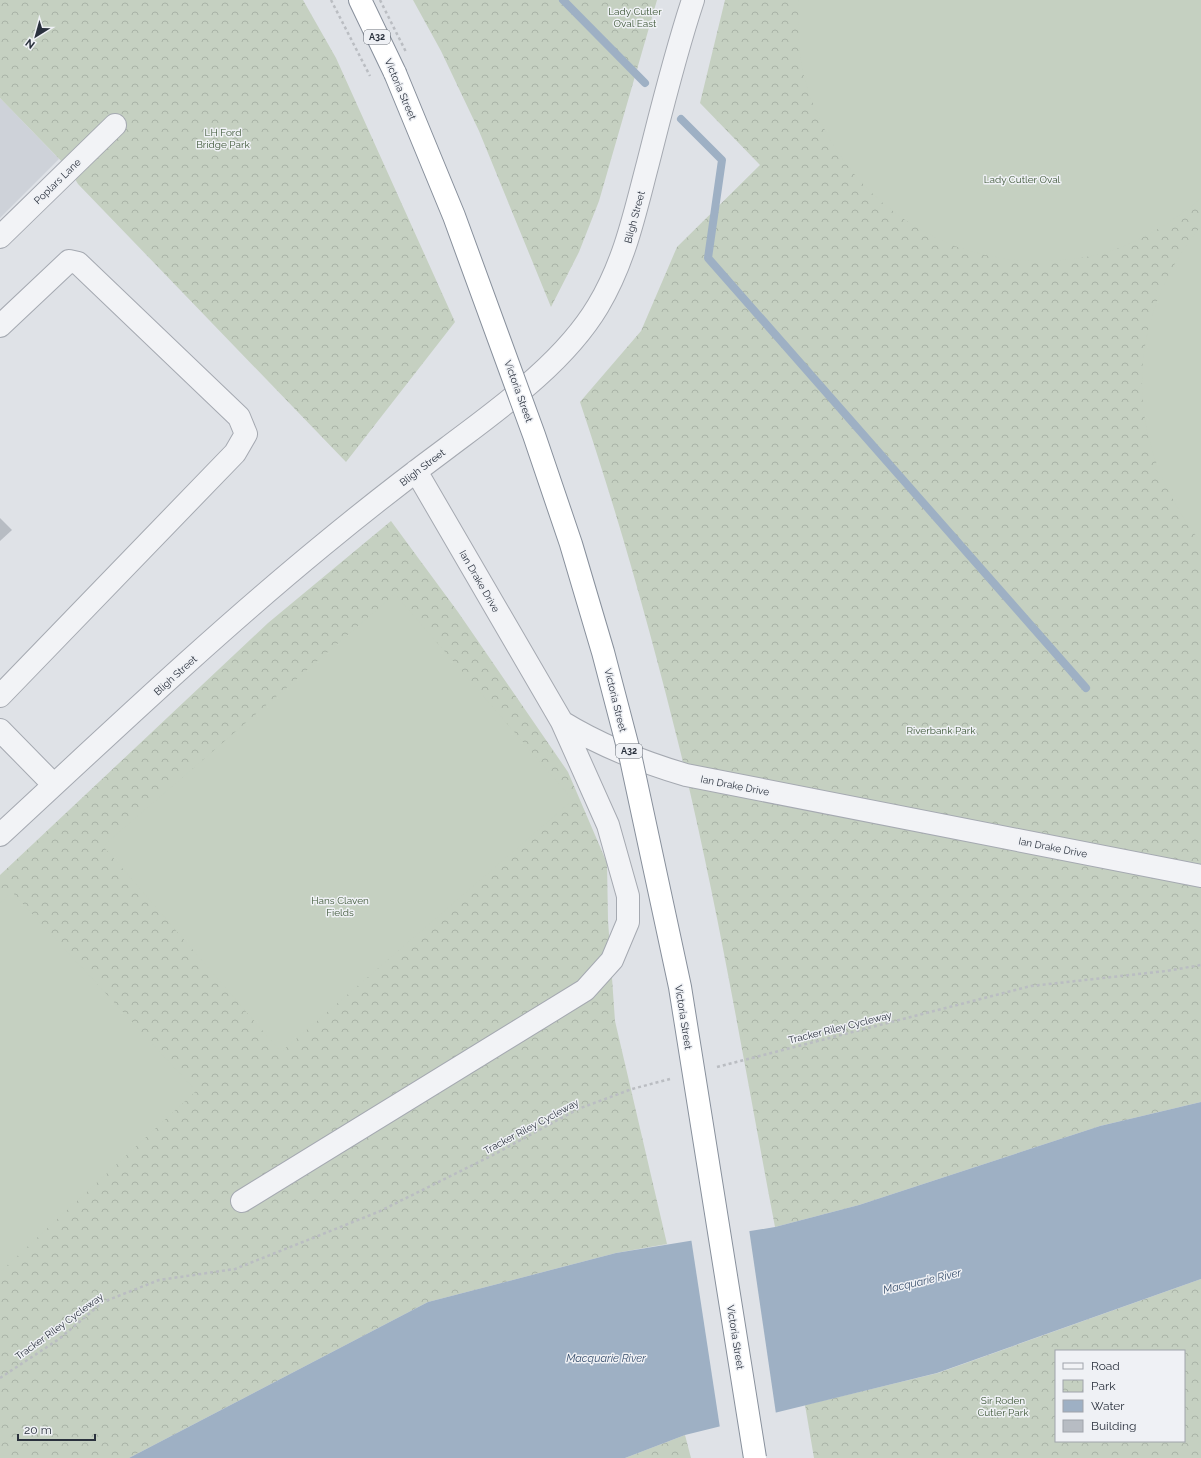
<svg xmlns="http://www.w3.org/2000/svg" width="1201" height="1458" viewBox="0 0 1201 1458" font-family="Raleway,sans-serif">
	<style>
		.built { fill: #ced2d9 }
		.park { fill: url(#park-crowns); fill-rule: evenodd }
		.pitch { fill: #c5d0c1 }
		.water { fill: #9eb0c4 }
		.pier { fill: #dfe2e7 }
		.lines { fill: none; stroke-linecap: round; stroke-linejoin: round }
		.stream { stroke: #9eb0c4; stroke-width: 8 }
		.building { fill: #b7bcc3 }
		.minor-casing { stroke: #a5a9b1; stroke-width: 24 }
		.highway-casing { stroke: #88909c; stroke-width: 24 }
		.path { stroke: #babdc2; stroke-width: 2.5; stroke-dasharray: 3 3; stroke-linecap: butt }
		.minor { stroke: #f2f3f6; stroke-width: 22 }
		.highway { stroke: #fff; stroke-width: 22 }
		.highway-bridge-casing { stroke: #88909c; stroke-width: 24; stroke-linecap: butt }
		.path-bridge { stroke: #babdc2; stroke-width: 2.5; stroke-dasharray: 3 3; stroke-linecap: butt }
		.highway-bridge { stroke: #fff; stroke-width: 22 }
		.labels { text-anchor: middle; stroke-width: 3; stroke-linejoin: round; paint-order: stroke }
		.shield { fill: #eff1f5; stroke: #656b74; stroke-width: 1 }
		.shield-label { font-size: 9px; font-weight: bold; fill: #2a313d }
		.park-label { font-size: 10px; fill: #3e5738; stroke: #eff1f5 }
		.street-label { font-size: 10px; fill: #2a313d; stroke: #eff1f5 }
		.water-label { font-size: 11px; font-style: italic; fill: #384f6d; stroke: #eff1f5 }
	</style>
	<defs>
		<pattern id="park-crowns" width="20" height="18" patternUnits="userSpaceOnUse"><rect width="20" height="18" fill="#c5d0c1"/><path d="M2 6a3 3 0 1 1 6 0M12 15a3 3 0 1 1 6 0" fill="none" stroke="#a9b3a7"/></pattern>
	</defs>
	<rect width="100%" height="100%" fill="#dfe2e7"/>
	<path class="built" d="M0,98l59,61 -59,59z"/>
	<path class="park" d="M0,0h303l33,58 119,264 -109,140 -268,-278 -9,-15 -69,-71z
		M413,0h244l-58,201 -20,51 -28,55 -72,-176 -38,-80z
		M725,0h476v1102l-101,24 -241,79 -84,22c-30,-157 -56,-317 -94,-473 -29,-118 -62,-236 -101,-352l61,-71 36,-84 83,-82 -60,-62z
		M391,521l67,91 110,160 39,91 1,57 7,101 52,223 -51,9 -188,49 -299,156h-129v-583l268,-252z
		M1201,1279v179h-387l-9,-53 133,-32zM1056,1351h128v90h-128z
		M685,1435l6,23h-66z"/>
	<path class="pitch" d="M799,0h402v198c-28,24 -58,42 -93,54 -20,6 -42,8 -63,9 -116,3 -215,-78 -242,-189 -5,-23 -5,-48 -4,-72z
		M1201,226v315c-14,-14 -24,-34 -33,-51 -45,-90 -30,-187 33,-264z
		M395,594l178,206 -292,252 -178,-206z
		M12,892l184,199 -196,181v-369z"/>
	<path class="water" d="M1201,1102v177l-264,94 -252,62 -60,23h-496l299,-156 188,-49 159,-26 84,-22 241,-79z"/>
	<path class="pier" d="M749,1229l27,185 -56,14 -29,-190z"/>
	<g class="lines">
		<path class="stream" d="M563,0l82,83
			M681,119l41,41 -14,98 378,430"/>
	</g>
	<path class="building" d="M0,518l12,12 -12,11z"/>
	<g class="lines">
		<g class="minor-casing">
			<path id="minor" d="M0,237l115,-112
				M0,326l69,-65 9,2 161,154 7,17 -11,19 -235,243
				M562,722c39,24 80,40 124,53l515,101
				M0,730l54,55
				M0,835c106,-98 211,-198 323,-290 40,-33 82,-66 124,-97 53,-40 117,-85 151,-142 27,-45 37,-94 50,-143 14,-55 27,-109 45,-163
				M242,1201l343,-211 27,-30 16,-38v-26l-20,-71 -46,-103 -146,-251"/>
		</g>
		<g class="highway-casing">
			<path id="highway" d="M360,0l35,73"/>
		</g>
		<path class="path" d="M717,1067l314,-81 135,-15 35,-6
			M0,1378l59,-39 44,-37 56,-22 76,-11 143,-57 115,-57 85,-46 54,-20 38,-10"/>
		<use href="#minor" class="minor"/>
		<use href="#highway" class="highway"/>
		<g class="highway-bridge-casing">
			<path id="highway-bridge" d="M395,73l59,143 80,219 37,109 32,108 28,107 49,228 75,471"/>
		</g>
		<path class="path-bridge" d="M331,0l39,76
			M380,0l26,52"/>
		<use href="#highway-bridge" class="highway-bridge"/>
	</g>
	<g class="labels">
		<g class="shield">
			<rect x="364" y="30" width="26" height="14" rx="3"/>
			<rect x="616" y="744" width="26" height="14" rx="3"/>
		</g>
		<g class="shield-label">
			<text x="377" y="40">A32</text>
			<text x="629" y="754">A32</text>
		</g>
		<g class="park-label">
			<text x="635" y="15">Lady Cutler<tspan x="635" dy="12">Oval East</tspan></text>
			<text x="223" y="136">LH Ford<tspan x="223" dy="12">Bridge Park</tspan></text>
			<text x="1022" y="183">Lady Cutler Oval</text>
			<text x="941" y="734">Riverbank Park</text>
			<text x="340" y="904">Hans Claven<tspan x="340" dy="12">Fields</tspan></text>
			<text x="1003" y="1404">Sir Roden<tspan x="1003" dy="12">Cutler Park</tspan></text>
		</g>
		<g class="street-label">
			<text transform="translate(401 89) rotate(67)" y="4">Victoria Street</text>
			<text transform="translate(57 181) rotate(-44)" y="4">Poplars Lane</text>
			<text transform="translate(634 217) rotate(-75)" y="4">Bligh Street</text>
			<text transform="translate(519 391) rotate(70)" y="4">Victoria Street</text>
			<text transform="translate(422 467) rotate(-37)" y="4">Bligh Street</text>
			<text transform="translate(480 581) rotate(60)" y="4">Ian Drake Drive</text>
			<text transform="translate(175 675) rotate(-42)" y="4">Bligh Street</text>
			<text transform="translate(616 700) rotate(76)" y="4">Victoria Street</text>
			<text transform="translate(735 785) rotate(11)" y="4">Ian Drake Drive</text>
			<text transform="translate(1053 847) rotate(11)" y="4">Ian Drake Drive</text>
			<text transform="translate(684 1017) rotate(81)" y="4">Victoria Street</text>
			<text transform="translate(840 1027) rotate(-14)" y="4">Tracker Riley Cycleway</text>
			<text transform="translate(531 1126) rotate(-28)" y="4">Tracker Riley Cycleway</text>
			<text transform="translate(59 1326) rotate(-36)" y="4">Tracker Riley Cycleway</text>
			<text transform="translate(736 1337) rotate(81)" y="4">Victoria Street</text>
		</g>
		<g class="water-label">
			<text transform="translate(922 1281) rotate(-13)" y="4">Macquarie River</text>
			<text x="606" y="1362">Macquarie River</text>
		</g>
	</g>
	<rect x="1055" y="1350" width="130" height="92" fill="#eff1f5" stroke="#a0a4ab"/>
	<rect x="1063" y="1363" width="20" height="6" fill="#f2f3f6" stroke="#a0a4ab"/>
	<text x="1091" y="1370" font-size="12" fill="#2a313d">Road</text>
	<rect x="1063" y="1380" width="20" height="12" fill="url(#park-crowns)" stroke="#a0a4ab"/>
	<text x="1091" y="1390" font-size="12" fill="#2a313d">Park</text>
	<rect x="1063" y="1400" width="20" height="12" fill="#9eb0c4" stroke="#a0a4ab"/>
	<text x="1091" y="1410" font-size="12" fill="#2a313d">Water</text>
	<rect x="1063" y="1420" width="20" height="12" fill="#b7bcc3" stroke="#a0a4ab"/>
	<text x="1091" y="1430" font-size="12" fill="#2a313d">Building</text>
	<g transform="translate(36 36) rotate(217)" stroke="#eff1f5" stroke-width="3" paint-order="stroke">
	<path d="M0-3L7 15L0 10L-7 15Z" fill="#2a313d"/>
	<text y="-6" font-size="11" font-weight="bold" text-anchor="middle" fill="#2a313d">N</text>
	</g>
	<path d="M18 1434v6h77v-6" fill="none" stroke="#2a313d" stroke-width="2"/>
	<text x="24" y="1434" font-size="12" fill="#2a313d" stroke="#eff1f5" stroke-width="3" paint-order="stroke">20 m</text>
</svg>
